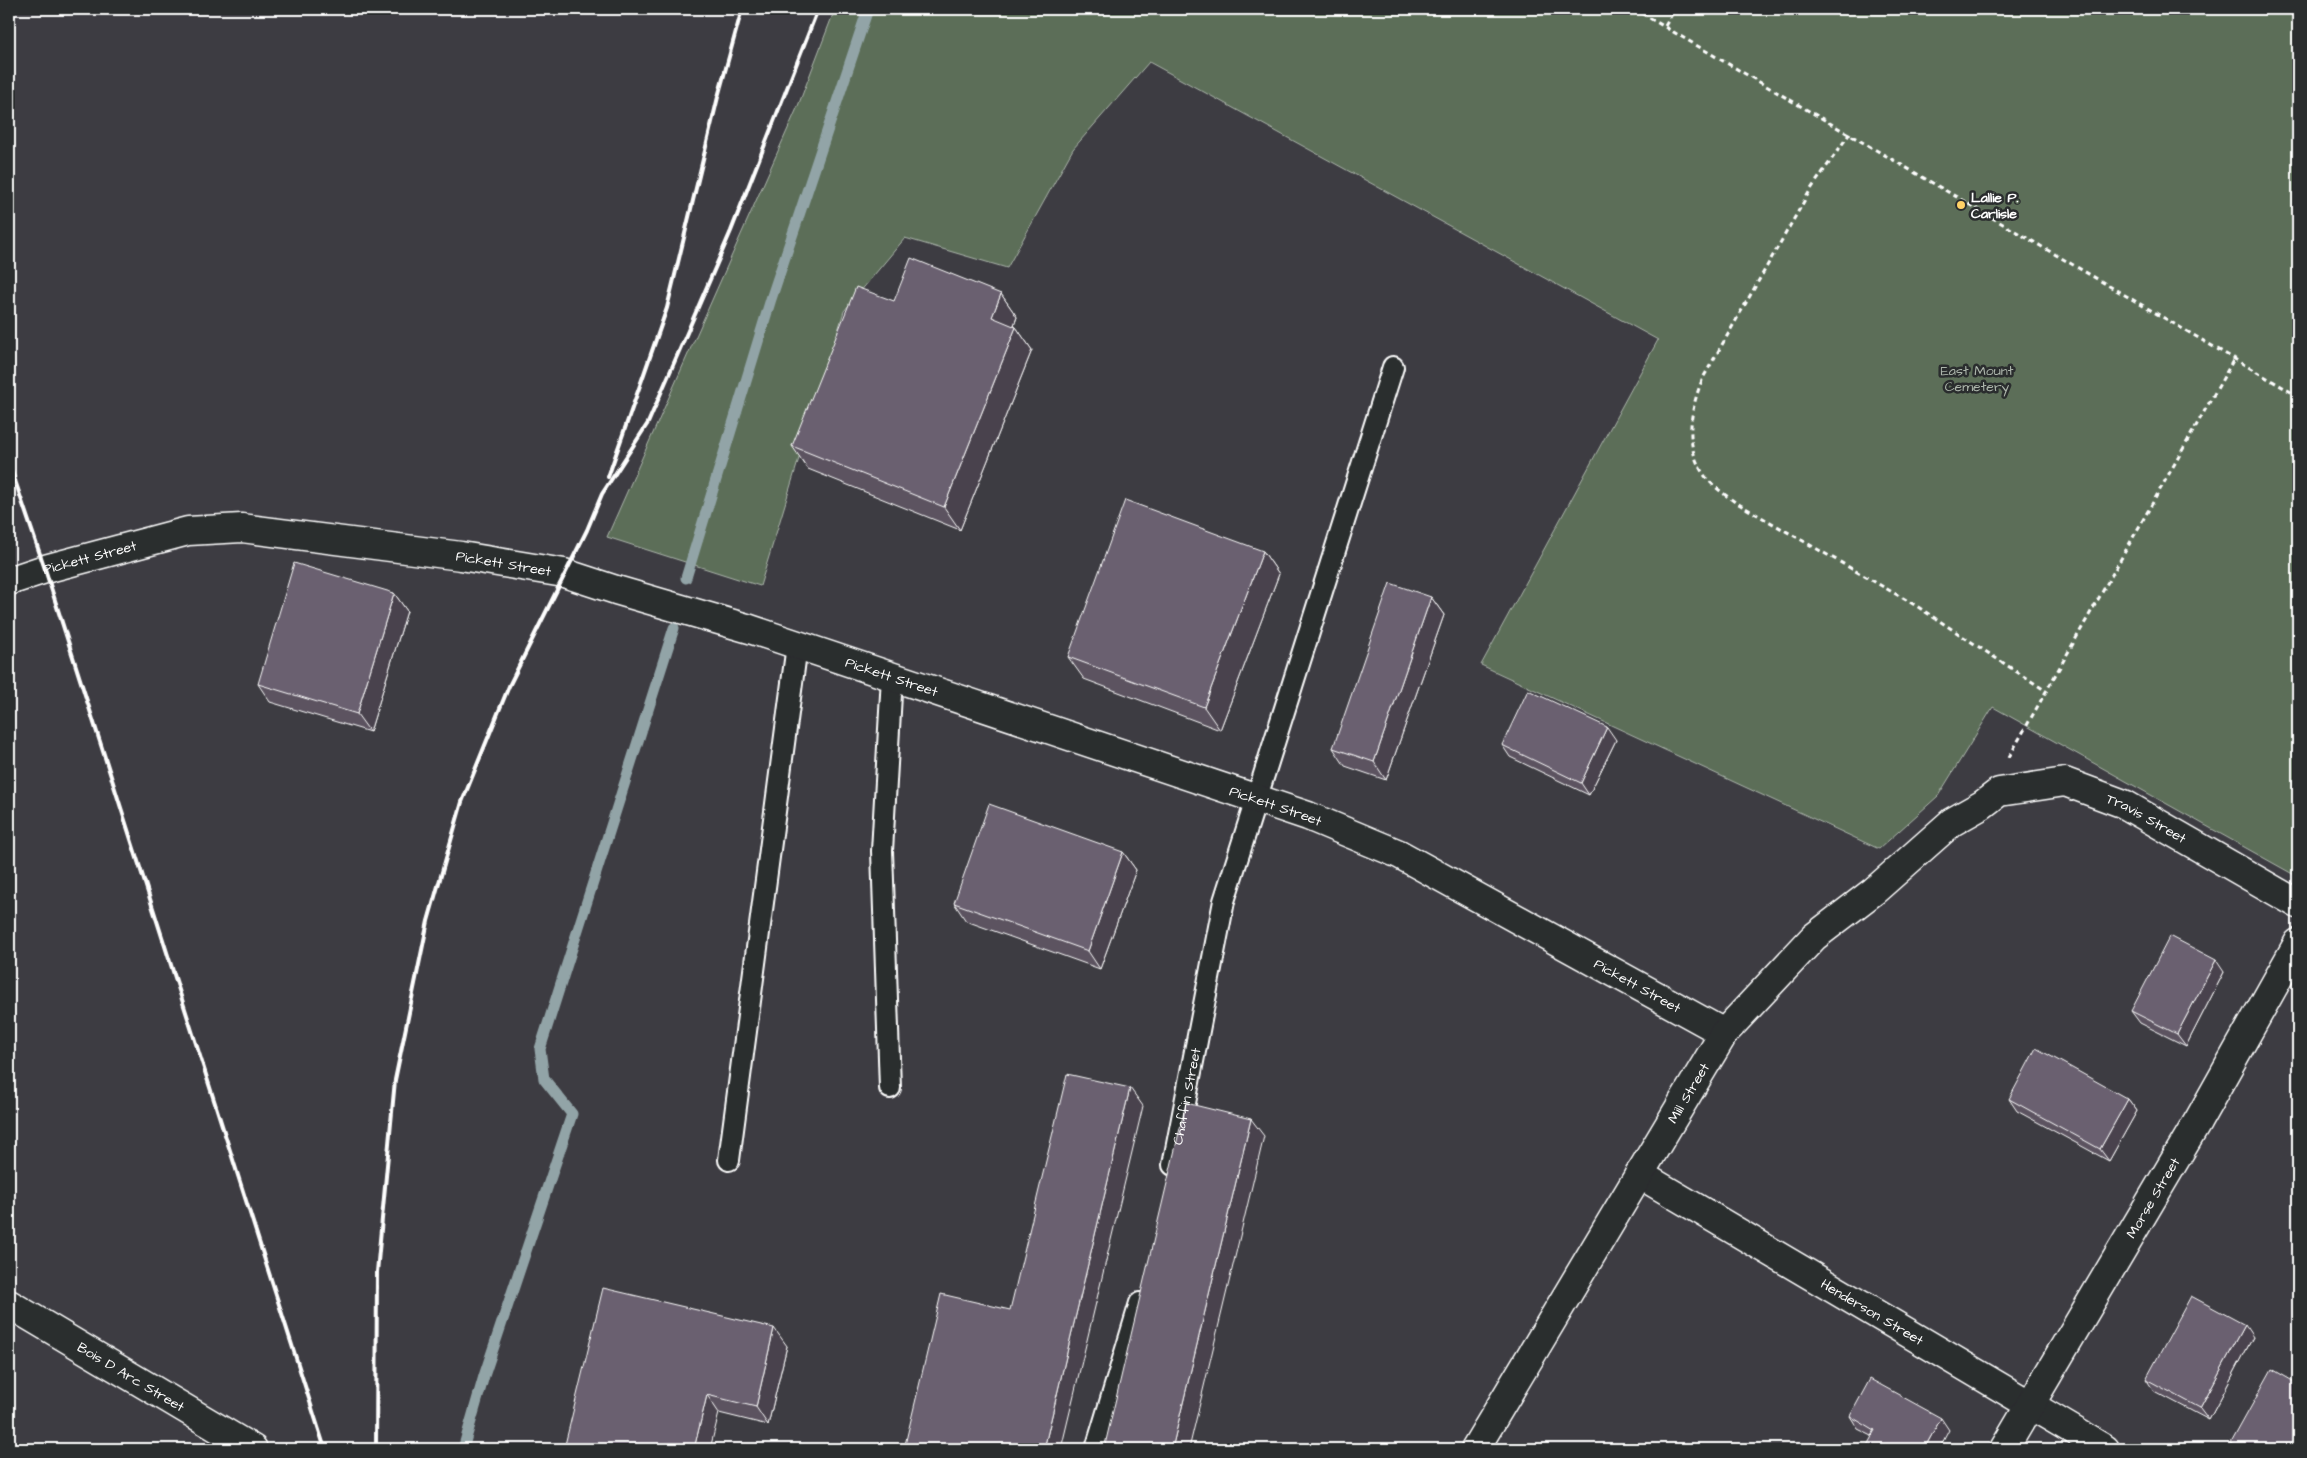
<svg xmlns="http://www.w3.org/2000/svg" width="2307" height="1458" viewBox="0 0 2307 1458" font-family="'Architects Daughter',sans-serif">
	<style>
		.green { fill: #5b6e59; stroke: #adb6ac }
		.lines { fill: none; stroke-linecap: round; stroke-linejoin: round }
		.stream { stroke: #92a4a7; stroke-width: 11 }
		.service-casing { stroke: #fff; stroke-width: 24 }
		.minor-casing { stroke: #fff; stroke-width: 31 }
		.path { stroke: #fff; stroke-width: 3; stroke-dasharray: 5 4; stroke-linecap: butt }
		.service { stroke: #2a2d2e; stroke-width: 20 }
		.minor { stroke: #2a2d2e; stroke-width: 28 }
		.rail { stroke: #fff; stroke-width: 4 }
		.wall { fill: #5b5360; stroke: #fff }
		.shaded-wall { fill: #4a434e; stroke: #fff }
		.building { fill: #6a6070; stroke: #fff }
		.poi-dot { fill: #ffd166; stroke: #2a2d2e; stroke-width: 2 }
		.labels { text-anchor: middle; stroke-width: 5; stroke-linejoin: round; paint-order: stroke }
		.poi-label { font-size: 14px; font-weight: bold; fill: #fff; stroke: #2a2d2e; text-anchor: start }
		.park-label { font-size: 14px; fill: #adb6ac; stroke: #2a2d2e }
		.street-label { font-size: 14px; fill: #fff; stroke: #2a2d2e }
	</style>
	<rect width="100%" height="100%" fill="#3d3c42"/>
	<filter id="ink" filterUnits="userSpaceOnUse"><feTurbulence type="fractalNoise" baseFrequency=".02" numOctaves="2"/><feDisplacementMap in="SourceGraphic" scale="10" xChannelSelector="R" yChannelSelector="G"/><feConvolveMatrix kernelMatrix="1 2 1 2 8 2 1 2 1" color-interpolation-filters="sRGB"/></filter>
	<g filter="url(#ink)">
		<path class="green" d="M835,9h1463v868l-305,-170 -55,89 -59,53 -398,-184 177,-325 -509,-278 -76,87 -66,119 -102,-30 -61,73 -84,275 -153,-49 191,-431z"/>
		<g class="lines">
			<path class="stream" d="M686,578l85,-279 97,-290
				M463,1449l21,-73 88,-262 -28,-35 -4,-30 134,-421"/>
			<g class="service-casing">
				<g id="service">
					<path d="M890,1088l-8,-237 10,-174"/>
					<path d="M729,1160l68,-515"/>
					<path id="s1" d="M1173,1165l51,-264 169,-534"/>
					<path d="M1096,1449l44,-146"/>
				</g>
			</g>
			<g class="minor-casing">
				<g id="minor">
					<path id="s2" d="M9,581l36,-12 143,-38 54,-3 219,28 103,17 52,17 134,39 558,187 91,38 325,179"/>
					<path id="s3" d="M1639,1174l466,275"/>
					<path id="s4" d="M9,1304l244,145"/>
					<path id="s5" d="M1475,1449l249,-416 90,-96 60,-46 78,-69 30,-17 17,-13 66,-10 59,22 174,100"/>
					<path id="s6" d="M2004,1449l194,-328 100,-178"/>
				</g>
			</g>
			<path class="path" d="M1634,9l664,387
				M1665,26l10,-17
				M1850,133l-39,56 -108,189c-12,29 -19,63 -2,92 8,14 22,23 34,32l180,103 131,86
				M2009,757l226,-400"/>
			<use href="#service" class="service"/>
			<use href="#minor" class="minor"/>
			<path class="rail" d="M9,463l36,106 280,880
				M608,477l59,-169 51,-211 24,-88
				M376,1449l1,-177 18,-192 33,-159 34,-119 47,-116 78,-156 15,-36 46,-71 83,-192 87,-222"/>
		</g>
		<path class="wall" d="M1001,294l16,23 -3,9 2,1 16,23 -72,180 -152,-61 -16,-23 102,-145z
			M1263,551l16,23 -59,156 -136,-51 -16,-22z
			M394,593l13,18 -37,121 -100,-30 -12,-18z
			M1431,597l13,18 -58,165 -41,-14 -12,-18z
			M1616,740l-27,55 -79,-38 -8,-12z
			M1123,852l13,18 -36,99 -134,-48 -12,-18z
			M2224,972l-38,74 -46,-23 -9,-12z
			M2009,1099h119l9,12 -28,50 -92,-50z
			M2253,1337l-44,83 -55,-29 -8,-12z
			M787,1346l-19,79 -49,-12 -155,36z
			M1850,1416l99,14 -77,6 -14,-7z
			M2231,1443l67,6h-63z"/>
		<path class="shaded-wall" d="M1001,294l16,23 -9,23 -16,-23z
			M1016,327l16,23 -72,180 -16,-23z
			M1263,551l16,23 -59,156 -16,-23z
			M394,593l13,18 -37,121 -13,-18z
			M1431,597l13,18 -58,165 -12,-18z
			M1607,727l9,13 -27,55 -8,-12z
			M1123,852l13,18 -36,99 -12,-18z
			M2216,960l8,12 -38,74 -9,-12z
			M1130,1088l13,18 -82,343h-17z
			M2128,1099l9,12 -28,50 -9,-12z
			M1251,1119l13,17 -75,313h-17z
			M2245,1325l8,12 -44,83 -9,-12z
			M774,1328l13,18 -19,79 -12,-18z
			M707,1395l12,18 -9,36h-16z
			M1941,1418l8,12 -10,19h-15z
			M2298,1442v7h-4z"/>
		<path class="building" d="M911,258l90,36 -9,23 24,10 -72,180 -152,-61 64,-159 38,14z
			M1125,500l138,51 -59,156 -136,-50z
			M294,563l100,30 -37,121 -99,-30z
			M1390,583l41,14 -57,165 -41,-14z
			M1528,690l79,37 -26,56 -79,-38z
			M989,804l134,48 -35,99 -134,-48z
			M2170,936l46,24 -39,74 -46,-23z
			M2036,1048l92,51 -28,50 -91,-50z
			M1067,1074l63,14 -86,361h-140l37,-155 69,16z
			M1186,1103l65,16 -79,330h-68z
			M603,1288l171,40 -18,79 -49,-12 -13,54h-130z
			M2191,1296l54,29 -45,83 -54,-29z
			M2272,1369l26,15v58l-4,7h-52l-11,-6z
			M1870,1379l71,39 -17,31h-59l10,-18 -25,-15z"/>
	</g>
	<circle class="poi-dot" cx="1961" cy="205" r="5"/>
	<g class="labels">
		<g class="poi-label">
			<text x="1971" y="202">Lallie P.<tspan x="1971" dy="16">Carlisle</tspan></text>
		</g>
		<g class="park-label">
			<text x="1977" y="375">East Mount<tspan x="1977" dy="16">Cemetery</tspan></text>
		</g>
		<g class="street-label">
			<text dy="5" stroke="none"><textPath href="#s2" startOffset="84">Pickett Street</textPath></text>
			<text dy="5" stroke="none"><textPath href="#s2" startOffset="504">Pickett Street</textPath></text>
			<text dy="5" stroke="none"><textPath href="#s2" startOffset="909">Pickett Street</textPath></text>
			<text dy="5" stroke="none"><textPath href="#s2" startOffset="1314">Pickett Street</textPath></text>
			<text dy="5" stroke="none"><textPath href="#s5" startOffset="1008">Travis Street</textPath></text>
			<text dy="5" stroke="none"><textPath href="#s2" startOffset="1719">Pickett Street</textPath></text>
			<text dy="5" stroke="none"><textPath href="#s5" startOffset="415">Mill Street</textPath></text>
			<text dy="5" stroke="none"><textPath href="#s1" startOffset="70">Chaffin Street</textPath></text>
			<text dy="5" stroke="none"><textPath href="#s6" startOffset="292">Morse Street</textPath></text>
			<text dy="5" stroke="none"><textPath href="#s3" startOffset="271">Henderson Street</textPath></text>
			<text dy="5" stroke="none"><textPath href="#s4" startOffset="142">Bois D Arc Street</textPath></text>
		</g>
	</g>
	<rect width="2307" height="1458" fill="none" stroke="#2a2d2e" stroke-width="30"/>
	<rect x="15" y="15" width="2277" height="1428" fill="none" stroke="#fff" stroke-width="2" filter="url(#ink)"/>
</svg>
